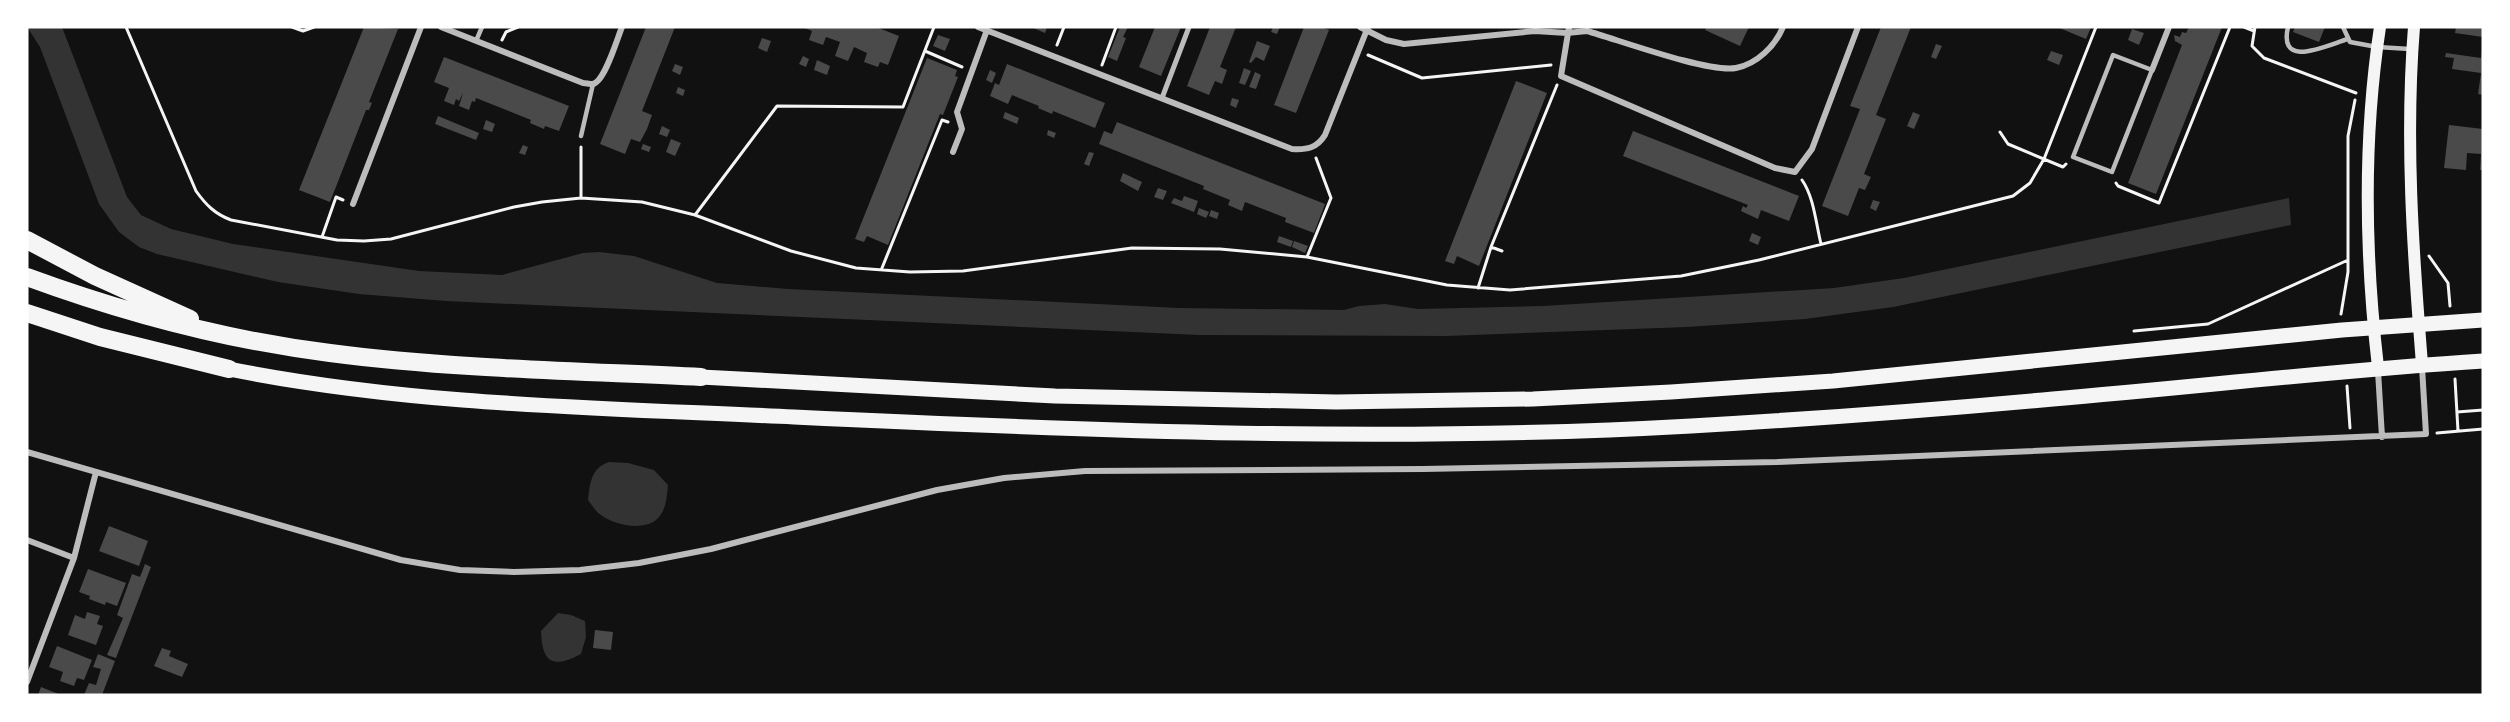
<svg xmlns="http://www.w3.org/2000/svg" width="2510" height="722" viewBox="0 0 2510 722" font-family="Karla,sans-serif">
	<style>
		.water { fill: #333 }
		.building { fill: #4a4a4a }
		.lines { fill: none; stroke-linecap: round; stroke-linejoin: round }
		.path { stroke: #f5f5f5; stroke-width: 3 }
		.service { stroke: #bcbcbc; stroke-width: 4.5 }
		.pedestrian { stroke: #bcbcbc; stroke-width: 5 }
		.minor { stroke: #bcbcbc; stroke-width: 6 }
		.secondary { stroke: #f5f5f5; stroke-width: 12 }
		.primary { stroke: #f5f5f5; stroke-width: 15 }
		.motorway { stroke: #f5f5f5; stroke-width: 18 }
	</style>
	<rect width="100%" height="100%" fill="#111"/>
	<path class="water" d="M27,27h35l65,170 14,18 30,14 62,15 186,27 83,4 81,-22 16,-1 35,4 83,27 71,6 391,19 165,2 15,-4 26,-2 33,5 125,-3 291,-18 70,-10 385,-80 2,27 -398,82 -88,12 -118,8 -241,9 -247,-1 -753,-34 -87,-7 -81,-12 -121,-28 -18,-7 -20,-15 -20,-28 -59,-157z
		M609,462l19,1 26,7 14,15c-1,12 -2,27 -12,35 -14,11 -42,5 -55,-5 -5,-3 -9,-10 -13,-15 2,-17 3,-32 21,-38z
		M558,613l13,2 14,6 1,16 -5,17c-28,15 -39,9 -40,-23z"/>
	<path class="building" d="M364,27l34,2 -29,73 3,1 -3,7h-3l-36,92 -31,-12z
		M646,27h29l-33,84 10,4 -5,14 -7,13 -9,-3 -6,15 -25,-10z
		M802,27h74l23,9 -11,29 -8,-3 -2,5 -14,-5 3,-9 -13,-6 -6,14 -13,-5 5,-14 -14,-5 -3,8 -14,-5 3,-9z
		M1031,27h16l-2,6z
		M1120,27h8l-5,10 3,1 -9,23 -9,-4z
		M1155,27h26l-20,49 -22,-9z
		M1210,27h26l-16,40 7,3 -5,14 -7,-3 -6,14 -22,-9z
		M1273,27h7l-3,7 -6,-2z
		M1304,27h17l8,3 -33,83 -22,-8z
		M1707,27h42l-9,19 -35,-16z
		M1881,27h30l-35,88 10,4 -22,55 7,3 -6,13 -6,-2 -11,28 -26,-10 38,-97 -10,-3z
		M2057,27h34l-5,12z
		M2189,27h33l-66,167 -28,-11 54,-138 -7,-4 -1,-6 6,2 2,-5 4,1z
		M2295,27h30l-6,15 -26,-10z
		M2456,27h27v10l-28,-4z
		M2132,29l12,4 -5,12 -11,-5z
		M938,35l12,4 -5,12 -12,-5z
		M762,38l9,3 -4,11 -9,-4z
		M1257,41l13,5 -6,15 -8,-4 -5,6 -2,-1z
		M1936,44l6,2 -6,13 -5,-2z
		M2482,50h1v45l-5,-1 3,-21 -29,-4 2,-11 -9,-1 1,-4 35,5z
		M2051,51l12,4 -4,10 -12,-5z
		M803,56l6,3 -3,8 -7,-3z
		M444,57l125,49 -10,25 -14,-5 -1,3 -14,-6 1,-3 -55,-22 -1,4 -3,-1 -3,9 -10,-4 4,-13 -4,8 -3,-2 -2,6 -10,-4 5,-13 -15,-6z
		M927,58l30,12 -2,6 3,1 -15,38 -3,-1 -52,131 -21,-9 -3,6 -9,-3z
		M817,60l13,6 -3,9 -13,-5z
		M675,64l8,3 -3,8 -8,-4z
		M1007,64l98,39 -10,25 -42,-17 -1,3 -14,-6 1,-2 -27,-11 -4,9 -18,-8 5,-13 4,2z
		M1244,68l7,3 -6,14 -6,-2z
		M990,70l6,3 -4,10 -6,-3z
		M1255,72l6,3 -5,14 -7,-2z
		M1516,81l31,12 -68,173 -22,-10 -3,8 -9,-3z
		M678,87l7,3 -2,6 -7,-3z
		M1232,98l7,2 -3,8 -6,-3z
		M1005,112l14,6 -2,6 -14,-6z
		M1913,112l7,3 -6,14 -7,-3z
		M438,116l41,17 -3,7 -41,-16z
		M486,120l9,4 -3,8 -9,-3z
		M1117,122l208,82 -11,29 -29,-11 1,-4 -41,-16 -3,9 -14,-6 2,-5 -27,-11 1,-3 -105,-42 5,-13 8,3z
		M2449,125l34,4v41h-3l1,-16 -14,-1 -1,17 -22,-2z
		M662,126l8,4 -3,7 -8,-3z
		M1048,130l8,3 -2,5 -7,-3z
		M1633,131l166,65 -10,25 -28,-11 -3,9 -17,-8 2,-5 3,2 2,-3 -125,-49z
		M671,139l10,4 -6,13 -9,-4z
		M643,144l8,3 -2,5 -8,-3z
		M523,145l5,2 -3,8 -6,-2z
		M1089,152l5,1 -5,13 -5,-2z
		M1123,173l19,9 -4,9 -18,-10z
		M1158,188l9,3 -4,9 -9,-3z
		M1184,196l14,5 -4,11 -23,-9 3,-5 8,3z
		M1873,200l7,2 -4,9 -6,-3z
		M1199,208l10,4 -3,6 -9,-4z
		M1211,210l8,3 -2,6 -8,-3z
		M1752,233l9,4 -3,8 -9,-4z
		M1279,236l14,5 -2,6 -14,-5z
		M1294,241l14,5 -3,7 -13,-6z
		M109,526l39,15 -9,25 -40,-15z
		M145,564l6,3 -35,91 -9,-3 16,-37 -6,-3 15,-41 8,3z
		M88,569l38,14 -9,23 -11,-4 -1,3 -16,-6 1,-3 -11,-4z
		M87,612l13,4 -3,8 6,2 -7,19 -28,-10 7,-20 10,4z
		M595,630l18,2 -2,18 -18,-2z
		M57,646l35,14 -8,20 -7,-2 -3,8 -14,-5 3,-9 -14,-5z
		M162,648l9,3 -2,5 19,8 -6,13 -28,-11z
		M98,654l17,7 -13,34h-18l5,-12 7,2 5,-16 -8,-2z
		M41,687l20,8h-23z"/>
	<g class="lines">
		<path class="path" d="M126,27l70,164c10,14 19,23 35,29l106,20 27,1 27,-2 123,-32 28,-5 39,-4 61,4 53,13 96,36 65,17 54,4 53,-1 169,-23 88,1 87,8 140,28 63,5 171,-14 78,-16 254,-64 17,-13 14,-24 52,-132
			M292,27l11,4 11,-4
			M2244,27l10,4
			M2255,27l-3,19 12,12 92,35
			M502,40l4,-8 12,-5
			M1057,45l7,-18
			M925,51l37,16
			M1368,55l54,23 129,-13
			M1102,65l14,-38
			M2000,132l8,12 55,23 3,-3
			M1802,180c12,17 14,44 19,64
			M2116,183l2,3 41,17 71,-176
			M581,198v-51
			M695,215l82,-109 126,1 31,-80
			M322,237l14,-40 7,3
			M1491,247l11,4
			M2429,256l19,27 2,23
			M1307,257l24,-59 -15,-40
			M882,268l60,-148 6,2
			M1478,288l13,-41 66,-162
			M2341,314l7,-42v-136l7,-36
			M2134,331l74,-7 140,-64
			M2455,379l3,52
			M2347,386l3,42
			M2457,412l26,-2
			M2437,433l46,-4"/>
		<path class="service" d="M2288,27c-10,43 39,18 60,12
			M2343,27l7,15 27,5 33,2
			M476,41l6,-14
			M2113,55l39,15 -40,102 -39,-15z
			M581,136l12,-52"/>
		<path class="pedestrian" d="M1162,98l27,-71"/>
		<path class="minor" d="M441,27l142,56c3,0 6,1 10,1 12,-3 24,-45 29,-57
			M978,27l314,122c15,1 25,-1 33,-14l43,-108
			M1360,27l26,13 18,4 131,-13 32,2 20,-2c32,9 121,42 149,37 21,-4 39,-22 47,-41
			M1569,27l-8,49 214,92 20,4 17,-23 46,-122
			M2152,70l17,-43
			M953,152l9,-23 -5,-17 30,-82
			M353,204l68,-177
			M2378,371l4,66
			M27,452l374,108 59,10 54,2 66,-2 59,-7 72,-14 226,-59 67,-12 81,-7 338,-2 354,-7 649,-28 -4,-67
			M27,540l47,18
			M27,682l47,-124 22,-86"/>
		<path class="secondary" d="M2414,27c-9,112 -1,225 8,337
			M2378,367c-13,-112 -15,-228 2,-340"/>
		<path class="primary" d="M229,369c185,37 377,39 565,48 299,14 598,26 897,9 121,-7 242,-16 362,-27 144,-12 286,-29 430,-38
			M701,377l354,19 281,6 197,-3 138,-7 162,-11 509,-51 141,-10"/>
		<path class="motorway" d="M27,240l68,36 95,43
			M27,277c98,36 199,63 303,76 123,16 248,18 371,24
			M27,313l73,24 129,32"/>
	</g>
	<rect width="2510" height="722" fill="none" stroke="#ffffff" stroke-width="57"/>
</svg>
